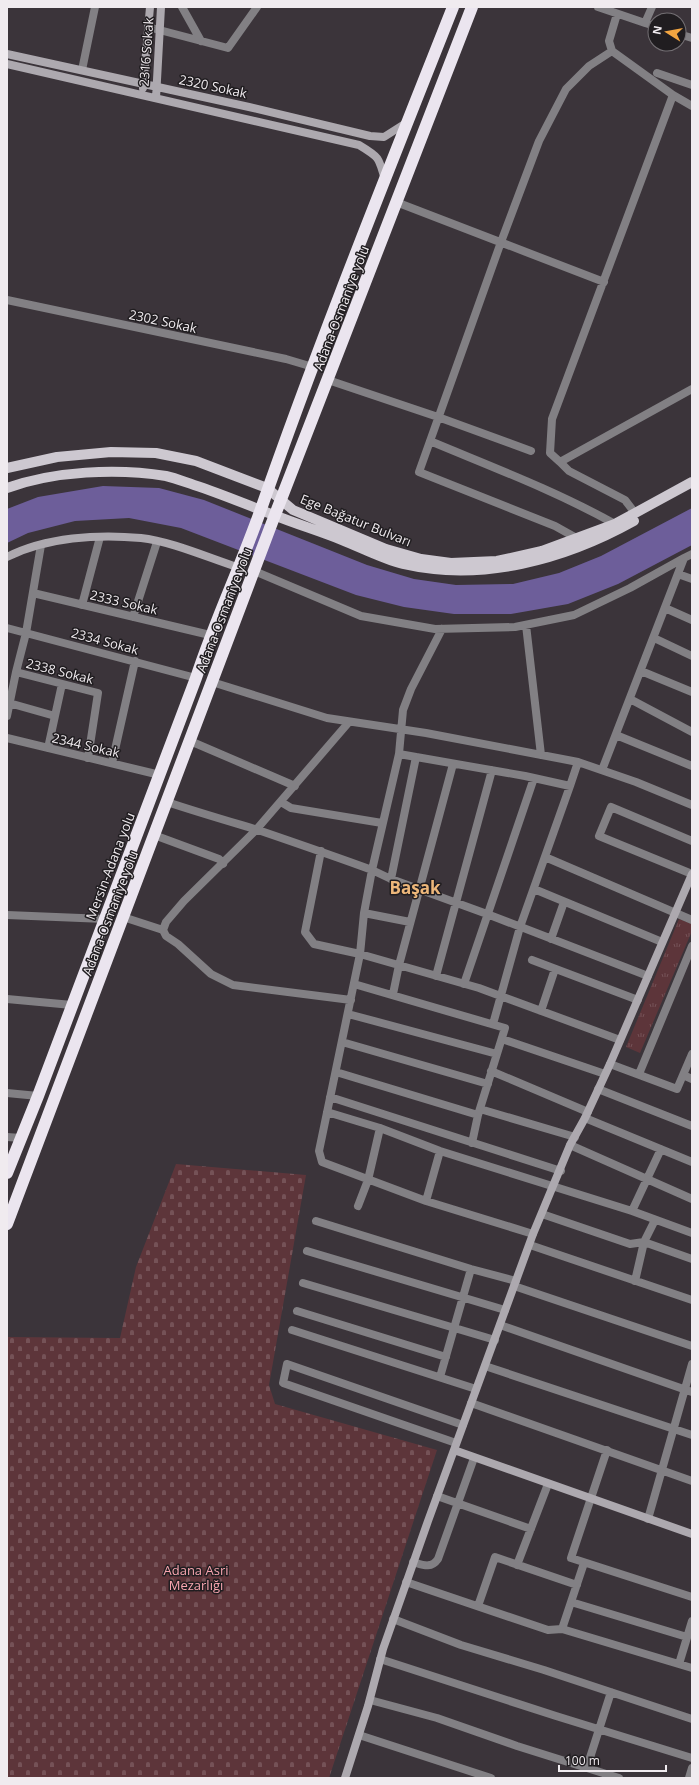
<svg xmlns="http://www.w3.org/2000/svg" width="699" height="1785" viewBox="0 0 699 1785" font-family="'Open Sans',sans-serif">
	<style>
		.cemetery { fill: url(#cemetery-stones) }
		.park { fill: url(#park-tufts) }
		.water { fill: #6d5e9a }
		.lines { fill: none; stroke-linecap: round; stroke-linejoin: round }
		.street { stroke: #828084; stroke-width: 8 }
		.secondary { stroke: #ada9af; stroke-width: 8 }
		.primary { stroke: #cdc8d0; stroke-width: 10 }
		.highway { stroke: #ebe5ef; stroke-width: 12 }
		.labels { text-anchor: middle; stroke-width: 3; stroke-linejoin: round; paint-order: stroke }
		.street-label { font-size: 13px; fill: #f0ebef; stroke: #201d20 }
		.park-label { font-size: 13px; fill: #f9a6b0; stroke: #201d20 }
		.district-label { font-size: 17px; font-weight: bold; fill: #edb77a; stroke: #201d20 }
	</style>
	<defs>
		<pattern id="cemetery-stones" width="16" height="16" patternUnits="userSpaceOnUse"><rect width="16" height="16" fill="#5d353a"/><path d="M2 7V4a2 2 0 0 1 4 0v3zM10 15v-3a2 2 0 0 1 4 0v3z" fill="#755257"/></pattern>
		<pattern id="park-tufts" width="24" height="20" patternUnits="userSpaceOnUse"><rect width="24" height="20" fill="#5d353a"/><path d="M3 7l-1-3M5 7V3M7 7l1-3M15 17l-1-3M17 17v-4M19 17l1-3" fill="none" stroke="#755257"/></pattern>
	</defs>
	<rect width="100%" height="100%" fill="#3b343a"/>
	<path class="cemetery" d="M176,1164l130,11 -37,210 6,19 162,46 -108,328h-322v-441l113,1 16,-71z"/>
	<path class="park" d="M679,919l13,5v7l-52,122 -14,-6z"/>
	<path class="water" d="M103,486l56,2 45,12 163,65 47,14 42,6 57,-1 46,-11 42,-17 91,-48v37l-74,39 -50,20 -57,10h-57l-50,-7 -48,-12 -175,-67 -52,-10 -54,3 -47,12 -21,10v-34l31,-12z"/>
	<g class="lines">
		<path class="street" d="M182,7l19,34
			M598,7l47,16
			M652,7l-7,16 10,3
			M617,14l-8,27 3,10 61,44
			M148,27l80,21 29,-41
			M679,34l13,4
			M82,70l13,-63
			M657,73l35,12
			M692,106l-19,-11 -121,324 -2,34 10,9 132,-73
			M396,202l208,80
			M7,300l279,59 27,8
			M328,380l110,37 93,34
			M430,441c62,26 126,50 185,83
			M560,462l9,9 56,29 10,13
			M580,540l-25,-14 -136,-54 82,-230 38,-101 27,-52 23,-23 23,-15
			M254,571l107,45 74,13 80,-2 59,-12 56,-27 54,-30
			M678,574l14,5
			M33,593l177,42
			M82,605l18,-68
			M665,608l27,12
			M133,617l24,-75
			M526,625l15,130
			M7,628l189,50
			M442,629l-31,60 -8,21 -4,44 -27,116 19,9 96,35 161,62
			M654,638l38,18
			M641,671l51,21
			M16,672l82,21 -10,65
			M212,682l115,36 99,15 152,29
			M630,699l62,33
			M9,703l46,13
			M7,716l9,-44 10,-39 15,-88
			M349,722l-93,108 -72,71 -18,21 -3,8 3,6 12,8 33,30 22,11 118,15
			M616,735l76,31
			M7,738l153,37
			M190,741l105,45
			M48,748l14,-64
			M399,754l126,22 45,10 8,-24 58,20 56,23
			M112,763l23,-102
			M602,770l82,-212 8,-4
			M167,802c30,10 61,19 91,28 38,13 76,26 114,40l-8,43 -4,41 -41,197 3,11 104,39 107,33
			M281,802l10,6 91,15
			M154,835l65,24 4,5
			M692,841l-81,-34 -12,29 93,38
			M321,851l-16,81 9,12 46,10 119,34 141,52
			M545,857l147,63
			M391,879l25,-122
			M534,889l128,53
			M364,913l46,9
			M7,915l98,4
			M123,917l40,13
			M551,939l13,-37
			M532,960l106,40
			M436,976l56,-206
			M354,984l151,44 -27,87 -6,28
			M464,984l70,-206
			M393,994l6,-29 54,-201
			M7,999l65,6
			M541,1011l14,-42
			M348,1014l149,40
			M493,1024l27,-97 50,-141
			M502,1039l103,35
			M342,1042l146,42
			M610,1064l67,25 6,-14 9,4
			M491,1071l97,41
			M336,1072l142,43
			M639,1074l53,-128
			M683,1075l9,-21
			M598,1089l94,37
			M7,1093l31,3
			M330,1097l231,74
			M480,1109l95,28
			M327,1112l53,16 60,23 192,60 60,22
			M585,1118l107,44
			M7,1137l14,1
			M570,1145l122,54
			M426,1201l14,-50
			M358,1206l10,-26 12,-52
			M632,1211l29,-62
			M542,1214l88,30 14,-2 48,17
			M316,1221l155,48 45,12
			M530,1245l162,55
			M307,1251l198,59
			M635,1281l9,-39 11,-22
			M303,1283l192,57
			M514,1286l178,60
			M297,1311l149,46
			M500,1325l192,67
			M292,1330l184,59
			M485,1366l207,69
			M440,1377l31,-108
			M471,1403l221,78
			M456,1443l-173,-60 4,-19 176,61
			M607,1450l-36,108 121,39
			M437,1496l94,33
			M648,1519l44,-155
			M413,1562c10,3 18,7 25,-3l36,-101
			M517,1565l31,-81
			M406,1582l142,48 14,-1 130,39
			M571,1602l116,35
			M478,1606l17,-49 82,28
			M393,1619l68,26 83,25 148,49
			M562,1629l22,-66
			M380,1659l176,57 136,42
			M679,1664l13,-43
			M370,1700l67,18 80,28 102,32
			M359,1735l132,43
			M587,1767l24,-75
			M689,1778l3,-10"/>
		<path class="secondary" d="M7,54l242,53 121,29 14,1 22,-14
			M7,64l352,81c20,12 20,12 26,35
			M143,88l7,-81
			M156,98l5,-91
			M7,557c39,-20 91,-23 134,-19 29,3 68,20 96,29
			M454,1450l238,84
			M345,1778l23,-72 15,-57 45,-128 105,-287 37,-89 15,-27 25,-54 82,-190"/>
		<path class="primary" d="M7,468l50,-11 54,-5 45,1 40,8 71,27 26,22 93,39 35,10 30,4 46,-2 45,-10 73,-27 77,-42
			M7,488c47,-17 110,-20 159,-12 9,2 19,6 28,9 28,9 53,20 80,30 22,9 46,16 68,25 20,8 41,19 61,24 79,18 161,-4 231,-43"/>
		<path class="highway" d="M7,1173l31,-77 158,-418c19,-58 45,-112 65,-169 59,-169 126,-335 192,-502
			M7,1224l266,-704 199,-513"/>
	</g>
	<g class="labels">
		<g class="street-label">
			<text transform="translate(146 52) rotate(-86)" y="5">2316 Sokak</text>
			<text transform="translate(213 86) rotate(12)" y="5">2320 Sokak</text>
			<text transform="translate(341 308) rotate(-69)" y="5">Adana-Osmaniye yolu</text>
			<text transform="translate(163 321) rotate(12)" y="5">2302 Sokak</text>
			<text transform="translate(356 520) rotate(22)" y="5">Ege Bağatur Bulvarı</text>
			<text transform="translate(124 602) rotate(13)" y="5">2333 Sokak</text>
			<text transform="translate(224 610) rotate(-69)" y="5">Adana-Osmaniye yolu</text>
			<text transform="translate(105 641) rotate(15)" y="5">2334 Sokak</text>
			<text transform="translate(60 671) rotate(14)" y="5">2338 Sokak</text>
			<text transform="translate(86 745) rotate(13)" y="5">2344 Sokak</text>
			<text transform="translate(110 866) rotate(-69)" y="5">Mersin-Adana yolu</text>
			<text transform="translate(110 913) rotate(-69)" y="5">Adana-Osmaniye yolu</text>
		</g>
		<g class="park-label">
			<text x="196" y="1575">Adana Asri<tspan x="196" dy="15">Mezarlığı</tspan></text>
		</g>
		<g class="district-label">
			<text x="415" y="894">Başak</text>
		</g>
	</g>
	<rect width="699" height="1785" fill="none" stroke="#f0ebef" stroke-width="16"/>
	<g transform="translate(667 32) rotate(281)"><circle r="19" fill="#201d20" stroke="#736f73"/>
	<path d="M0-3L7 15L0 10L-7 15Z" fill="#f2a541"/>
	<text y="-6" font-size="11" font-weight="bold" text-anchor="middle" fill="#f0ebef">N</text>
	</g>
	<path d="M559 1765v6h107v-6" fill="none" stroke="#f0ebef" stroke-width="2"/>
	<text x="565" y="1765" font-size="12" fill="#f0ebef" stroke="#201d20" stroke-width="3" paint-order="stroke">100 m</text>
</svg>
